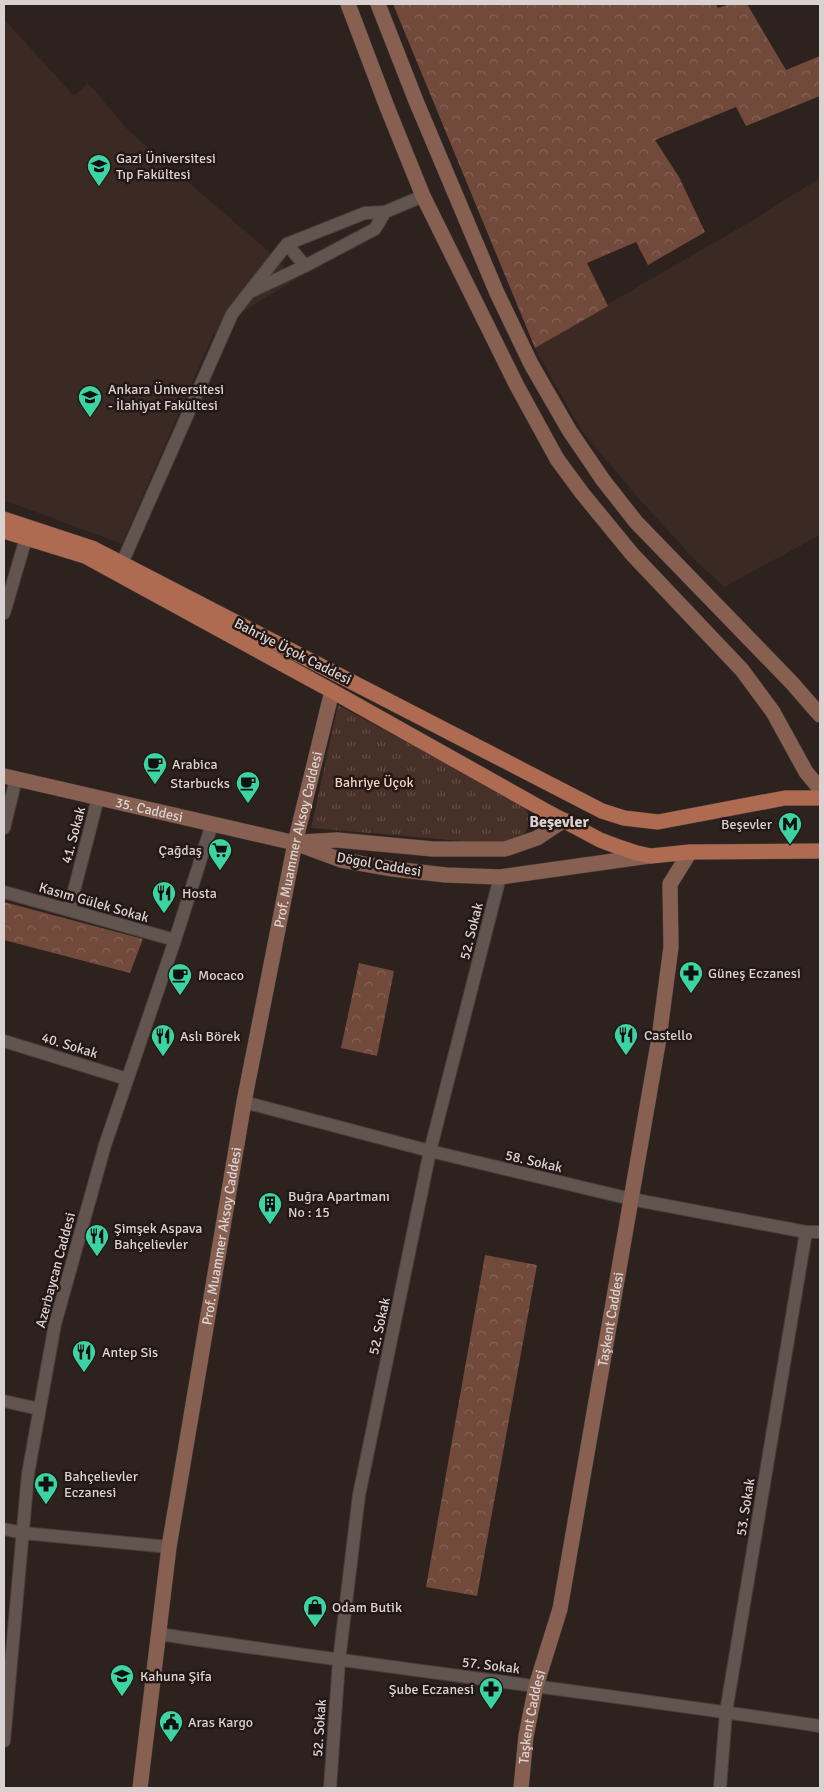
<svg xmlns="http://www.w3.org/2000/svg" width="824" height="1792" viewBox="0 0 824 1792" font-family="Signika,sans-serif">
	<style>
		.built { fill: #3b2923 }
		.forest { fill: url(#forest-crowns) }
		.park { fill: url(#park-tufts) }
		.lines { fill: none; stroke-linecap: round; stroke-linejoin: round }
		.street-casing { stroke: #483f3c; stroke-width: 14 }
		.secondary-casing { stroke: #483f3c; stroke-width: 16 }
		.primary-casing { stroke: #483f3c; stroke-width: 16 }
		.street { stroke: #625550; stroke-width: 12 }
		.secondary { stroke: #886051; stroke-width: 15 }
		.primary { stroke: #af6b52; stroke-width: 15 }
		.labels { text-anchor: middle; stroke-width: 5; stroke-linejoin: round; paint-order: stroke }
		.poi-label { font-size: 14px; fill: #dad2d0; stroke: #231815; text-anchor: start }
		.street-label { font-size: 14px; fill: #dad2d0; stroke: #231815 }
		.park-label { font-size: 14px; fill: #f9cfbf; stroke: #231815 }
		.quarter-label { font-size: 16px; font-weight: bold; fill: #dad2d0; stroke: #231815 }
	</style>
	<defs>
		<pattern id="forest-crowns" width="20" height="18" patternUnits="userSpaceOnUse" patternTransform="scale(1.25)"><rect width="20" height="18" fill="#714a3c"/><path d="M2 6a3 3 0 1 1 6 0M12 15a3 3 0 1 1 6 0" fill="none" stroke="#856357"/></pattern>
		<pattern id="park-tufts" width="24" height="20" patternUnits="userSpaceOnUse" patternTransform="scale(1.25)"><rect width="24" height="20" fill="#473028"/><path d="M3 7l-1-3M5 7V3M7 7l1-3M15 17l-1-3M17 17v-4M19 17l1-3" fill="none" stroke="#614d46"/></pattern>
	</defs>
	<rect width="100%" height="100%" fill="#2d221e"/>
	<path class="built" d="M4,19l70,77 14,-13 41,48 131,113 37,35 -47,28 -37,28 -91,209 -118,-44z
		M820,178v357l-96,52 -29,-27 -54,-59 -60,-71 -47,-83 219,-127z"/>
	<path class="forest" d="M393,4h323l2,4 11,-4h18l39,66 34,-14v40l-74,30 -10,-19 -81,33 24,37 26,55 -57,33 -12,-23 -49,21 21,43 -73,42z
		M4,902l139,37 -13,34 -126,-33z
		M359,963l35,8 -17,85 -36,-8z
		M485,1255l52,10 -60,331 -51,-9z"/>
	<path class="park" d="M338,705l185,100 8,14 -6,14 -10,7 -30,3 -174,-15z"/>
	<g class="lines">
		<g class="street-casing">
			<path id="street" d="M287,244l18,22
				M252,291l53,-25 70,-37 10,-17
				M122,563l110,-249 55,-70 78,-31 20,-1 38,-16
				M4,613l22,-75
				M4,828l12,-49
				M4,892l171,48
				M69,910l29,-112
				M4,1041l123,38
				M244,1102l186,49 201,48 175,33h14
				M4,1401l35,8
				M4,1529l19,4 146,14
				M159,1634c220,33 441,59 661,92
				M4,1741l24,-267 27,-150 50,-179 70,-205 37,-116
				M330,1788l9,-127 20,-166 71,-344 70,-274
				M720,1788l6,-76 80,-480"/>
		</g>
		<g class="secondary-casing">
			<g id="secondary">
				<path d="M348,4l39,103 36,89 94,190 40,73 25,34 50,61 110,116 31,42 33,60 14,17"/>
				<path d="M378,4l38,97 81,192 34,71 38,66 34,50 33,42 156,161 28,32"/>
				<path id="s1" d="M4,776l291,67 46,17 52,9 53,6 54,2 149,-21"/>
				<path d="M302,842l35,-2 96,9h72l32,-11 27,-18"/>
				<path id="s2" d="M140,1788l29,-241 75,-445 51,-259 37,-152"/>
				<path id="s3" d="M521,1788l5,-52 10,-50 24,-77 99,-571 12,-91 -1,-63 20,-32"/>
			</g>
		</g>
		<g class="primary-casing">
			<path id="primary" d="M4,519l88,29 510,263 22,7 34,4 127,-24h35
				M4,531l81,25 247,135 212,119 56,30 16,6 21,7 14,3 39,-4 130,-1"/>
		</g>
		<use href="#street" class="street"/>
		<use href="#secondary" class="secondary"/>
		<use href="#primary" class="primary"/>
	</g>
	<defs>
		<g id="university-pin" transform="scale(1.25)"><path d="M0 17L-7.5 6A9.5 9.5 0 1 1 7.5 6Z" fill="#3dd4a3" stroke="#231815"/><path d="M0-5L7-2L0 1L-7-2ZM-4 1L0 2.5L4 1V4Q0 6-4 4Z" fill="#111"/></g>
		<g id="cafe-pin" transform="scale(1.25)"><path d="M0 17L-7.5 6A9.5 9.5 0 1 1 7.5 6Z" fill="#3dd4a3" stroke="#231815"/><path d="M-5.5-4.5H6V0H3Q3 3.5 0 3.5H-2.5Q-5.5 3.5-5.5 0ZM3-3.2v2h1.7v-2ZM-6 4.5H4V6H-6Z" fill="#111"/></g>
		<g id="metro-pin" transform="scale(1.25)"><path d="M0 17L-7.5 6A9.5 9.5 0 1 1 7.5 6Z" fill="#3dd4a3" stroke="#231815"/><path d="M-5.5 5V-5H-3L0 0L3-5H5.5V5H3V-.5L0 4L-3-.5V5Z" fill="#111"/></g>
		<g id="supermarket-pin" transform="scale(1.25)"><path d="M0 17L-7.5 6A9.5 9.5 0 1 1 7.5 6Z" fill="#3dd4a3" stroke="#231815"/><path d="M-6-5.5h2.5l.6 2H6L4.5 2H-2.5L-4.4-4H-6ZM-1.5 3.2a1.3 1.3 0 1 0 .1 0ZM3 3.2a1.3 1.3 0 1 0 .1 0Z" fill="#111"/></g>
		<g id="restaurant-pin" transform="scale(1.25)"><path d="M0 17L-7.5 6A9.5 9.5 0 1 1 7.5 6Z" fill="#3dd4a3" stroke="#231815"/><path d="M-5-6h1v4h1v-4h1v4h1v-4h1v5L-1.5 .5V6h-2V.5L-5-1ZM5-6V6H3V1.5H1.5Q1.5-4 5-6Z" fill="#111"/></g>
		<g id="pharmacy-pin" transform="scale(1.25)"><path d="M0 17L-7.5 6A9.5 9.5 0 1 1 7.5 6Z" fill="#3dd4a3" stroke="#231815"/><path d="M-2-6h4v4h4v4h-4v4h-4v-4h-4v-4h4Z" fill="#111"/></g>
		<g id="building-pin" transform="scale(1.25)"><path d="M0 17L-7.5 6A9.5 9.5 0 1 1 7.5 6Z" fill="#3dd4a3" stroke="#231815"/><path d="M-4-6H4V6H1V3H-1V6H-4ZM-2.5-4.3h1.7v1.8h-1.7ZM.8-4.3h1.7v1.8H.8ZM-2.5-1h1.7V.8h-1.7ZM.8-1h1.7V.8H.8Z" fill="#111"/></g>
		<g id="shop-pin" transform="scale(1.25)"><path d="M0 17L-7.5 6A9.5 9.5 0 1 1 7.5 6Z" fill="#3dd4a3" stroke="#231815"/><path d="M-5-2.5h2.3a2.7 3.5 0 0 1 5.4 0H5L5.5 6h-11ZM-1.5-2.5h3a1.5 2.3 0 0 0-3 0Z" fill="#111"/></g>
		<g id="school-pin" transform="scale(1.25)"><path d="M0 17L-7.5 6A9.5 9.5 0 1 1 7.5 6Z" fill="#3dd4a3" stroke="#231815"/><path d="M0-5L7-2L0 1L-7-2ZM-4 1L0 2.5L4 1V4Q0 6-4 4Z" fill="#111"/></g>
		<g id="civic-pin" transform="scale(1.25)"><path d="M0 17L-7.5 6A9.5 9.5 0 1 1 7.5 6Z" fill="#3dd4a3" stroke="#231815"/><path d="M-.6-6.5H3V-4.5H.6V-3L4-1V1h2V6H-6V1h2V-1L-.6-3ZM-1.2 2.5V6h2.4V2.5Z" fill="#111"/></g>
	</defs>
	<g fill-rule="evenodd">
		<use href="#university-pin" x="99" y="166"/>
		<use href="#university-pin" x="90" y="397"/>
		<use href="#cafe-pin" x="155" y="764"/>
		<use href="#cafe-pin" x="248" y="783"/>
		<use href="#metro-pin" x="790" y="824"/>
		<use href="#supermarket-pin" x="220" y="850"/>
		<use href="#restaurant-pin" x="164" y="893"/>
		<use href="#pharmacy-pin" x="691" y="973"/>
		<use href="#cafe-pin" x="180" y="975"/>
		<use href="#restaurant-pin" x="626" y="1035"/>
		<use href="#restaurant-pin" x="163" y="1036"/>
		<use href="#building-pin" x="270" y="1204"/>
		<use href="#restaurant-pin" x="97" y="1236"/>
		<use href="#restaurant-pin" x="84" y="1352"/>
		<use href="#pharmacy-pin" x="46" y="1484"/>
		<use href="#shop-pin" x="315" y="1607"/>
		<use href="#school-pin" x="122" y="1676"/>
		<use href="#pharmacy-pin" x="491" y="1689"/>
		<use href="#civic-pin" x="171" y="1722"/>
	</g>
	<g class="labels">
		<g class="poi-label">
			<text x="116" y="163">Gazi Üniversitesi<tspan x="116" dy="16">Tıp Fakültesi</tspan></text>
			<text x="108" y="394">Ankara Üniversitesi<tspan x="108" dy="16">- İlahiyat Fakültesi</tspan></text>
			<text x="172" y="769">Arabica</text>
			<text x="230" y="788" text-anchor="end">Starbucks</text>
			<text x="772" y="829" text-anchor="end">Beşevler</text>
			<text x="202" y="855" text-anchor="end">Çağdaş</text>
			<text x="182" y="898">Hosta</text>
			<text x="708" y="978">Güneş Eczanesi</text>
			<text x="198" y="980">Mocaco</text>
			<text x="644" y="1040">Castello</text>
			<text x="180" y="1041">Aslı Börek</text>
			<text x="288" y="1201">Buğra Apartmanı<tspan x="288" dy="16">No : 15</tspan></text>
			<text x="114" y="1233">Şimşek Aspava<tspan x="114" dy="16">Bahçelievler</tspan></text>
			<text x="102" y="1357">Antep Sis</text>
			<text x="64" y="1481">Bahçelievler<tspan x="64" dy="16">Eczanesi</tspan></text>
			<text x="332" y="1612">Odam Butik</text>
			<text x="140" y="1681">Kahuna Şifa</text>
			<text x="474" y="1694" text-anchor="end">Şube Eczanesi</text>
			<text x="188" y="1727">Aras Kargo</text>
		</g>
		<g class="street-label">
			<text transform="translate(293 651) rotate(27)" y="5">Bahriye Üçok Caddesi</text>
			<text dy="5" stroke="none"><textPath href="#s1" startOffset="149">35. Caddesi</textPath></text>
			<text transform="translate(73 835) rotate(-75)" y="5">41. Sokak</text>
			<text dy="5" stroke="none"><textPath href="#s2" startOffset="962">Prof. Muammer Aksoy Caddesi</textPath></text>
			<text transform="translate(379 864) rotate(10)" y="5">Dögol Caddesi</text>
			<text transform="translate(94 902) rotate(16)" y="5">Kasım Gülek Sokak</text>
			<text transform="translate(471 931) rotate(-76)" y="5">52. Sokak</text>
			<text transform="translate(70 1045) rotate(17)" y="5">40. Sokak</text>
			<text transform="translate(534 1161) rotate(13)" y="5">58. Sokak</text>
			<text dy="5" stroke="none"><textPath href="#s2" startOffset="558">Prof. Muammer Aksoy Caddesi</textPath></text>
			<text transform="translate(55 1270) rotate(-75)" y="5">Azerbaycan Caddesi</text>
			<text dy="5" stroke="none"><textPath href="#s3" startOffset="478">Taşkent Caddesi</textPath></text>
			<text transform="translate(379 1326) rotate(-78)" y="5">52. Sokak</text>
			<text transform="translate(745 1507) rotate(-81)" y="5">53. Sokak</text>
			<text transform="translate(491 1665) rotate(7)" y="5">57. Sokak</text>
			<text dy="5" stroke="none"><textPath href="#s3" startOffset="72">Taşkent Caddesi</textPath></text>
			<text transform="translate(319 1728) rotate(-86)" y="5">52. Sokak</text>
		</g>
		<g class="park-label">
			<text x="374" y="787">Bahriye Üçok</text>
		</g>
		<g class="quarter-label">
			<text x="559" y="827">Beşevler</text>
		</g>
	</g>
	<rect width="824" height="1792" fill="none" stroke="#dad2d0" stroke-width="10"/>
</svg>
